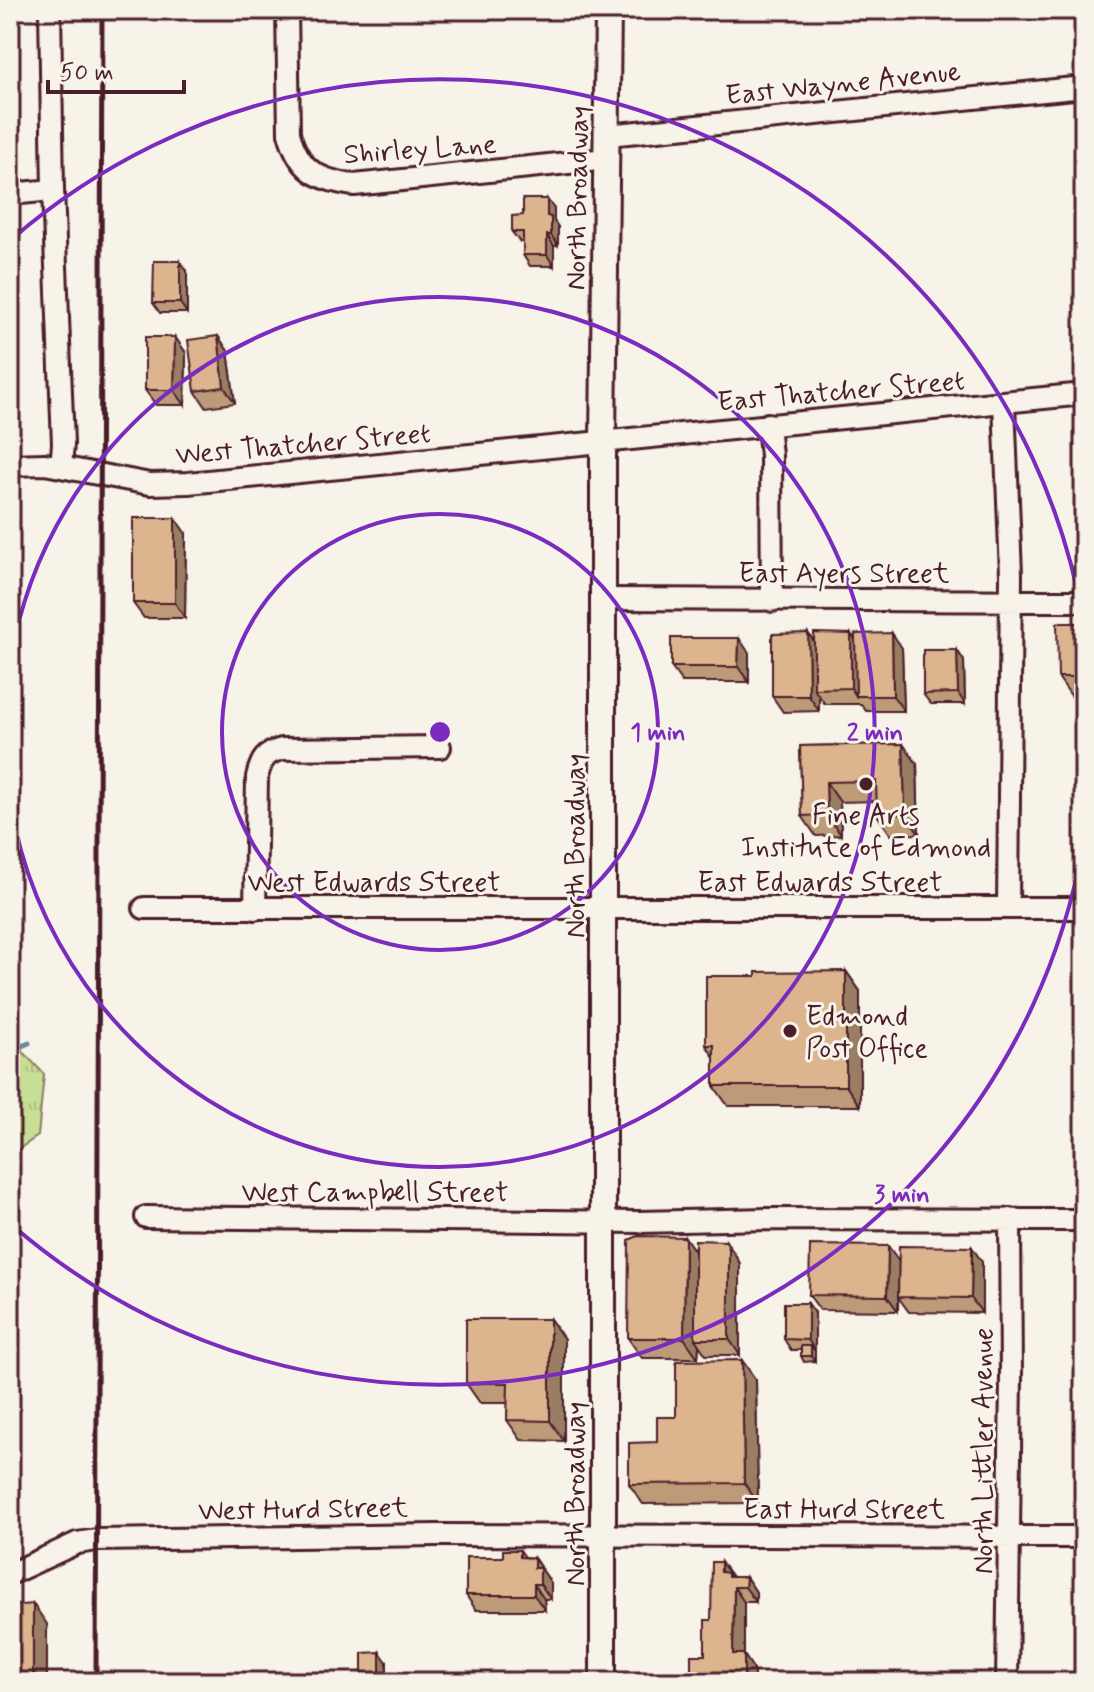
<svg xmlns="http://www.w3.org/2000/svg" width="1094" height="1692" viewBox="0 0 1094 1692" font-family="Mynerve,sans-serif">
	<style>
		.park { fill: url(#park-tufts); stroke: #897e60; stroke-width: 2 }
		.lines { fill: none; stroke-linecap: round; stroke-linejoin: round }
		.stream { stroke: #6d869b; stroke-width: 5 }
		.minor-casing { stroke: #4a1f2b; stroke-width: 26 }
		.major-casing { stroke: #4a1f2b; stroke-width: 30 }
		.minor { stroke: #f7f3e8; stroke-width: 20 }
		.major { stroke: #f7f3e8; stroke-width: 24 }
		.rail { stroke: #4a1f2b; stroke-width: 5 }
		.wall { fill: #bd9b79; stroke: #4a1f2b; stroke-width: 2 }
		.shaded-wall { fill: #9a7e63; stroke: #4a1f2b; stroke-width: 2 }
		.building { fill: #dcb48d; stroke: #4a1f2b; stroke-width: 2 }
		.ring { fill: none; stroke: #7b2cbf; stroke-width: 4 }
		.poi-dot { fill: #4a1f2b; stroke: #f7f3e8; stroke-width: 3 }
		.labels { text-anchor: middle; stroke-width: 6; stroke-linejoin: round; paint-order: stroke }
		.street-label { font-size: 28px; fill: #4a1f2b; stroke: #f7f3e8 }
		.poi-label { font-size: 28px; fill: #4a1f2b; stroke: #f7f3e8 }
		.centre { fill: #7b2cbf; stroke: #f7f3e8; stroke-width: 4 }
		.ring-label { font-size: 24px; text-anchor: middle; font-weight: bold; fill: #7b2cbf; stroke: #f7f3e8; stroke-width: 6; stroke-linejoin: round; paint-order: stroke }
	</style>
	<defs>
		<pattern id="park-tufts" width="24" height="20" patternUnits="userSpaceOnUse" patternTransform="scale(2)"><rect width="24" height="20" fill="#c8de94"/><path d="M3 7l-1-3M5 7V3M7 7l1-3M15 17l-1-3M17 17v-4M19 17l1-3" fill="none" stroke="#adbe80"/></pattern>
	</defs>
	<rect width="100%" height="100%" fill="#f7f3e8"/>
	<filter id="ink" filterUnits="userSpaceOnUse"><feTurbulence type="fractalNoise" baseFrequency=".0125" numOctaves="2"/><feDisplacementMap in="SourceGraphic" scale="16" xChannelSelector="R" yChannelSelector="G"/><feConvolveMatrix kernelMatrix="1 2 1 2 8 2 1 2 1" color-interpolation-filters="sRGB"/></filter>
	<g filter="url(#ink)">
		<path class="park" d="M10,1038l34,36 -6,62 -28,19z"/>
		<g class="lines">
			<path class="stream" d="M10,1051l19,-8"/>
			<g class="minor-casing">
				<path id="minor" d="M50,10l3,180 10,254 -2,22
					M287,10l2,123c10,37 28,47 65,52l253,-26
					M608,135l476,-48
					M10,194l43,-4
					M1004,403l7,171 -3,334
					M768,424l3,32 1,145
					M10,465l35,-1 105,20 38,-1 896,-89
					M604,599l480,2
					M144,908h940
					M255,909l2,-132c4,-17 8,-24 25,-28l158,-2
					M146,1217l493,5 129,-3 316,1
					M10,1574l67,-31 20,-3 339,-5 648,2
					M1007,1682l4,-304 -1,-159"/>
			</g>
			<g class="major-casing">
				<path id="major" d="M603,1682v-1241l5,-431"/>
			</g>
			<use href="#minor" class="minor"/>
			<use href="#major" class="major"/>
			<path class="rail" d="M96,1682l6,-1672"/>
		</g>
		<path class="wall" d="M554,209v12l4,6v18l-4,1v20h-24l-7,-11v-13h-3l-8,-10z
			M187,271v42h-27l-7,-10z
			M218,336l10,15 7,52 -29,4 -11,-16z
			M175,337l11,16 -1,52h-29l-11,-15z
			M186,534l-1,84h-41l-11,-15z
			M1084,623v74h-12l-14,-20z
			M808,633l6,8 37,-7 4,5 47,9 2,63h-38l-5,-7h-36l-6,-8v15l-36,1 -11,-16z
			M957,650l7,11 1,43h-34l-8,-10z
			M749,653v29h-67l-11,-15z
			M903,744l14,20 2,70 -28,1 -14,-20v-14l-37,1 1,33 -25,1 -14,-20 -2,-70z
			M846,971l14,20v115h-132l-14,-20v-29l-8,-12 50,-69z
			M888,1246l11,15 83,1v51l-73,-1 -11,-15v14l-78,-1 -11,-15z
			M695,1251l41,5 4,8v91h-34l-7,-10 -1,13h-56l-14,-20z
			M815,1313v37h-1l1,11 -11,1 -3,-6v-6h-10l-7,-11z
			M550,1319l14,20v102l-43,-1 -14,-20 1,-17h-28l-14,-20z
			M756,1380l2,123 -115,1 -14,-20 28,-42 19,-25z
			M520,1550l5,7 9,1 17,25v16h-7l1,11h-69l-10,-15 37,-38z
			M721,1562l11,15h14l10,15v10h-12v53l10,15v12h-63l14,-27z
			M387,1662v20h-19l-6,-8z"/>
		<path class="shaded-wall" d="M547,199l7,10v12l4,6v18l-7,-10 -4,-19z
			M547,235l7,11v20l-7,-11z
			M180,261l7,10v42l-7,-10z
			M218,336l10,15 7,52 -11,-16z
			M175,337l11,16 -1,52 -11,-15z
			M175,518l11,16 -1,84 -10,-15z
			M808,633l11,16 -5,40 5,7v15l-10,-15z
			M892,633l10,15 2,63 -11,-15z
			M851,634l10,15 -5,47 -5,-8z
			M739,638l10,15v29l-11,-15z
			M957,650l7,11 1,43 -7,-11z
			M903,744l14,20 2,70 -14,-20z
			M826,782l14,20 1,33 -14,-20z
			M846,971l14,20v115l-14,-20z
			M685,1237l14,20 -4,82 4,6 -1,13 -14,-20z
			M726,1241l10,15 4,8v91l-11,-16z
			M888,1246l11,16 -1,49 -11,-15z
			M972,1247l10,15v51l-11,-15z
			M808,1303l7,10v37l-7,-10z
			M550,1319l14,20v102l-14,-20z
			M811,1346l4,5v10l-4,-5z
			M742,1360l14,20 2,123 -14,-20z
			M534,1558l17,25v16l-11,-15 -6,-16z
			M721,1562l11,15v1l-11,-6z
			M746,1577l10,15v10l-11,-15z
			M534,1584l10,15 1,11 -11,-15z
			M734,1587l10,15v53l10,15v12h-10l-11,-28z
			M33,1604l14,20v58h-14z
			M380,1652l7,10v20h-1l-6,-8z"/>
		<path class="building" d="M523,199h24v17l4,1v18h-4v20h-24v-23h-11v-16l11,-1z
			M154,261h26v42h-27z
			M218,336l6,51 -29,4 -7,-51z
			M145,337h30l-1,53h-29z
			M133,518h42v85h-42z
			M1057,623h27v54h-26z
			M808,633l1,63h-37v-62z
			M814,633l37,1v54l-37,1z
			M892,633l1,63h-37l-1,-62z
			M671,638h68l-1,29h-67z
			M923,650h34l1,43 -35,1z
			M903,744l2,70 -28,1 -1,-34 -50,1 1,33 -25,1 -2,-70z
			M846,971v115h-132v-41h-8v-69h50v-4z
			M638,1236l47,1 -1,101h-56l1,-98z
			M695,1240l31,1 3,8v90h-34z
			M810,1245l78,1 -1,50 -78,-1z
			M899,1246l73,1 -1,51 -73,-1z
			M784,1303h24v37l-24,-1z
			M466,1319h84v102l-43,-1 1,-37h-42z
			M801,1346h10v10h-10z
			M742,1360l2,123 -115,1v-41l28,-1v-25h19v-56z
			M503,1550h17v7l14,1v10h6v16h-6v11h-68v-38h37z
			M712,1562h9v10l7,1v4h18l-1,10h-11l-1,67h11v28h-53v-27h14v-35h6z
			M33,1604v78h-23v-76z
			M380,1652v22h-18v-21z"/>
	</g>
	<g class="ring">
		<circle cx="440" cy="732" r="218"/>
		<path d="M10 664A435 435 0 1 1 10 800"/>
		<path d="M1083 845A653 653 0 0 1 12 1225M12 239A653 653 0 0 1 1083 619"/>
	</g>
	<g class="poi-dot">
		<circle cx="866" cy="784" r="8"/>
		<circle cx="790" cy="1031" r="8"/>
	</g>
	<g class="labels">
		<g class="street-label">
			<text transform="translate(843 82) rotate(-6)" y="10">East Wayne Avenue</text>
			<text transform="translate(420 148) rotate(-4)" y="10">Shirley Lane</text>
			<text transform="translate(576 198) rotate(-89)" y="10">North Broadway</text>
			<text transform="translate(841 390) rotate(-5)" y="10">East Thatcher Street</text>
			<text transform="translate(303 443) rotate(-5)" y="10">West Thatcher Street</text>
			<text x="844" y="582">East Ayers Street</text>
			<text transform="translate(574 846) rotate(-90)" y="10">North Broadway</text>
			<text x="374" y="891">West Edwards Street</text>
			<text x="820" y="891">East Edwards Street</text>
			<text x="375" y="1201">West Campbell Street</text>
			<text transform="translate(982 1451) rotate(-90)" y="10">North Littler Avenue</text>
			<text transform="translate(574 1494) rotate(-90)" y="10">North Broadway</text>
			<text transform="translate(303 1508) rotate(-1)" y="10">West Hurd Street</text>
			<text x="844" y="1518">East Hurd Street</text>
		</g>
		<g class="poi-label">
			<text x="866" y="824">Fine Arts<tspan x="866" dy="32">Institute of Edmond</tspan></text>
			<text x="806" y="1025" text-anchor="start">Edmond<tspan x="806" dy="32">Post Office</tspan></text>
		</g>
	</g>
	<circle cx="440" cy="732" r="12" class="centre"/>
	<g class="ring-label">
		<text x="658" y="740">1 min</text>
		<text x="875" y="740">2 min</text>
		<text x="902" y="1202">3 min</text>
	</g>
	<rect width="1094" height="1692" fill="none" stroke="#f7f3e8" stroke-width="40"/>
	<rect x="20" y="20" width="1054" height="1652" fill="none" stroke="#4a1f2b" stroke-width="3" filter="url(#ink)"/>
	<path d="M48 80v12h136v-12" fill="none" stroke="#4a1f2b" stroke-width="4"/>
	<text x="60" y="80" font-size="24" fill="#4a1f2b" stroke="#f7f3e8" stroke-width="6" paint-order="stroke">50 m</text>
</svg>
